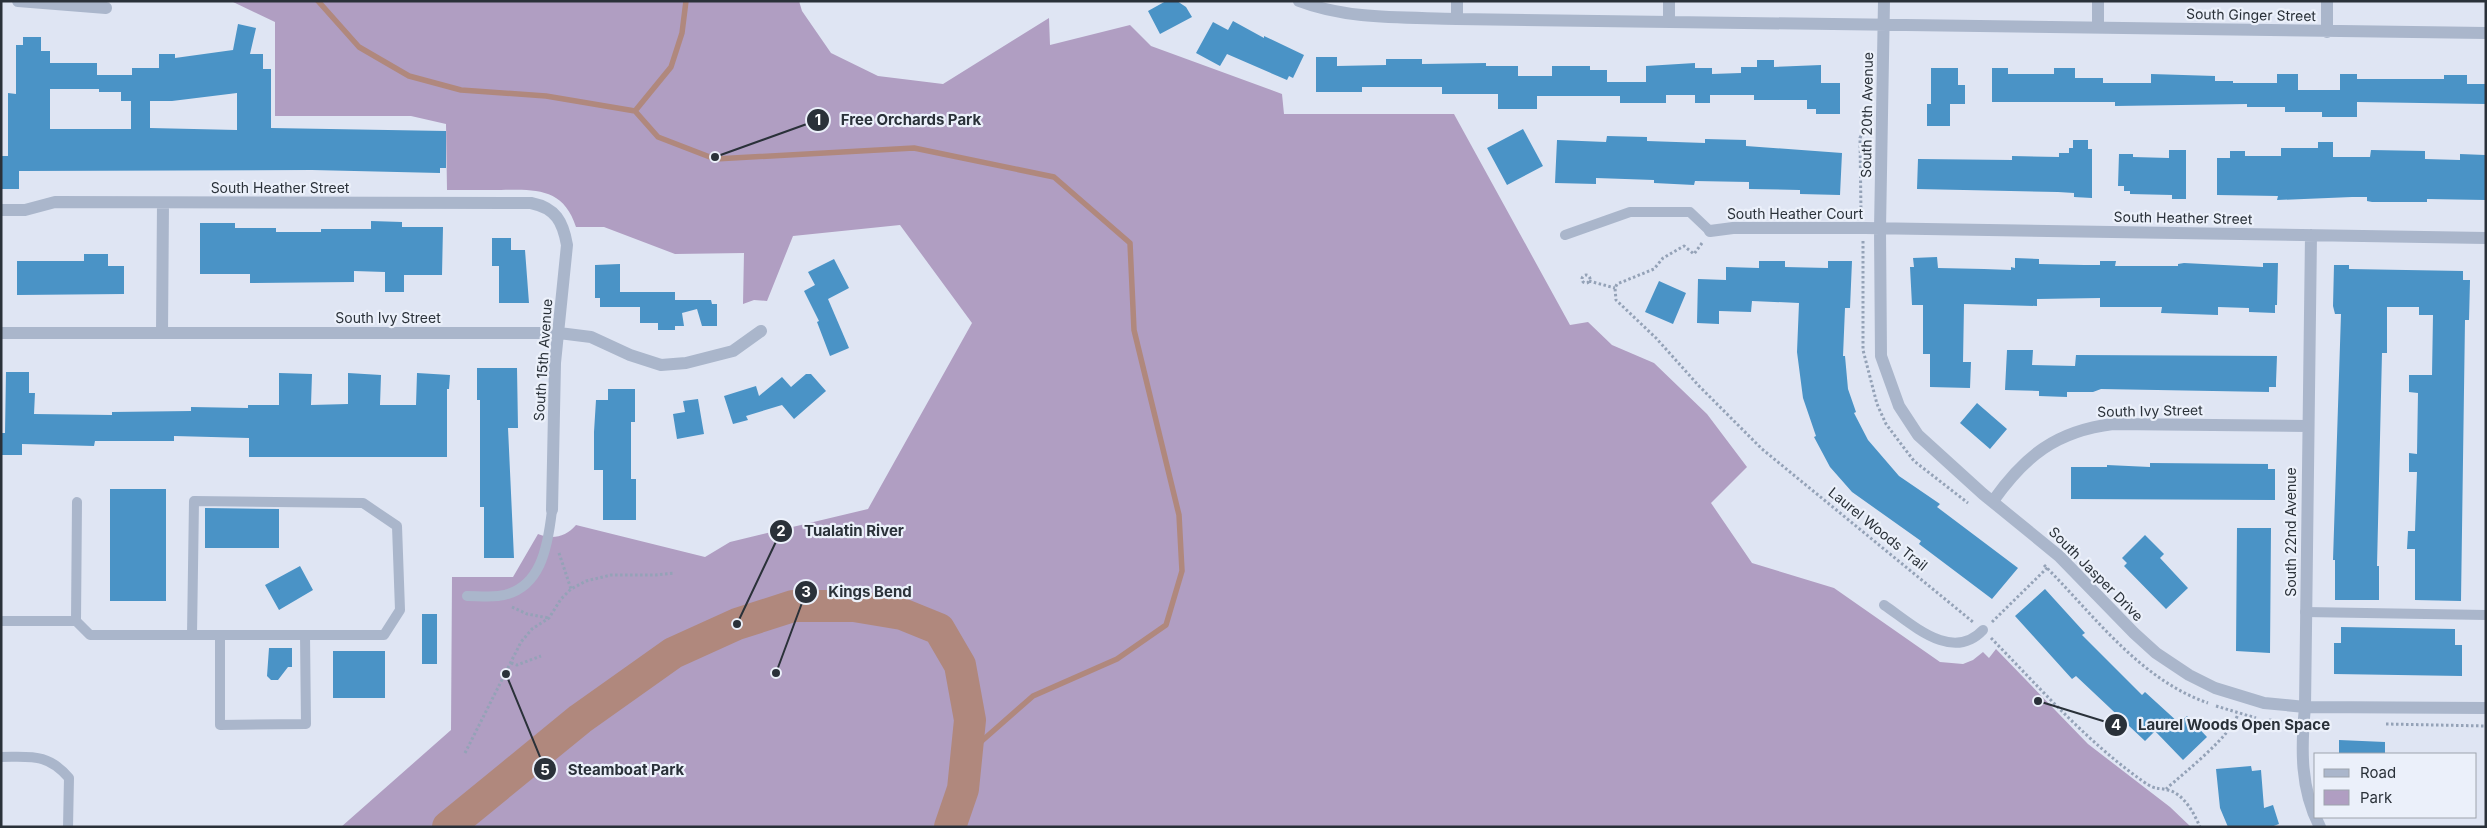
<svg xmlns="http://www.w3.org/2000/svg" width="2487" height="828" viewBox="0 0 2487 828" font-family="Inter,sans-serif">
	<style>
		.green { fill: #b09ec2 }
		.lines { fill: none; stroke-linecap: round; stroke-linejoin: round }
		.stream { stroke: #b0887d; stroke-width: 5.5 }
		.river { stroke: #b0887d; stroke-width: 32 }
		.building { fill: #4a93c6; fill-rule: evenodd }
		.path { stroke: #94a2b7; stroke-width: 3; stroke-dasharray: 2.5 2.5; stroke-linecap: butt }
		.service { stroke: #aab6cb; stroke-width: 10 }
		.minor { stroke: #aab6cb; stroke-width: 12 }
		.labels { text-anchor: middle; stroke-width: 4.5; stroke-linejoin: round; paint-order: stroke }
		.street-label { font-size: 14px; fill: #2a3139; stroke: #ebf0fa }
		.leader { fill: none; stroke: #2a3139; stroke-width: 2 }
		.callout-dot { fill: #2a3139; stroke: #ebf0fa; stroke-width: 2 }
		.mark-label { font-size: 15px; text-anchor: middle; font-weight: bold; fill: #fff }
		.callout-label { font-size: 15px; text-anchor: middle; font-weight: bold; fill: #2a3139; stroke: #ebf0fa; stroke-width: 4.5; stroke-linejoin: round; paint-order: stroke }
	</style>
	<rect width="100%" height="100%" fill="#dfe5f3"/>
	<path class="green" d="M231,1h568l3,10 29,42 47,23 65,8 106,-66 1,27 80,-20 21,21 131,48 2,20h170l116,211 18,-3 24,23 42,18 53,51 40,53 -36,36 41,60 82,25 106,74 23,2 10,-4 10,-8 6,6 7,-9 92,95 82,63 21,20h-1850l110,-97 1,-153h61l25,-43c14,6 28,3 38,-9l129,32 25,-15 138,-33 104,-186 -72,-98 -107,11 -26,65 -13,-1 -11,4 1,-51 -69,1 -71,-27h-28c-12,-39 -41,-38 -75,-37 -18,0 -36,0 -54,0l-1,-66 -35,-8h-136v-94z"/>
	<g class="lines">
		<path class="stream" d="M318,1l41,46 50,29 52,14 85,6 89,15 23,26 57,22 199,-11 140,29 76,66 4,87 45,185 3,56 -16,54 -49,34 -84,37 -66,58
			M635,111l36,-44 11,-34 4,-32"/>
		<path class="river" d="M448,827l132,-108 93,-66 64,-29 56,-18h61l48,8 37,15 21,36 10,55 -7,69 -13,38"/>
	</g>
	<path class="building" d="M1166,1h11l9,6 6,10 -32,17 -12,-23z
		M1233,21l31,17v-2l40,19 -11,23 -4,-2 -2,4 -60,-26 -7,12 -24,-13 17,-31 15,8z
		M238,24l18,4 -6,26h13v15h8v59l175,3v37h-6v5l-128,-3 -293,1v18h-18v-33h7v-63l8,1v-49h7v-8h18v14h9v12h47v12h35v-7h27v-14h16v4l58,-8zM50,89h49v3h22v9h10v28h-81zM237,93v37l-87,-2v-27h22z
		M1316,57h21v9l49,-1v-6h36v5l64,-1v3h32v10h34v-10h38v4h17v12h39v-16l49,-3v5h17v6l29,-1v-6h16v-7h17v7l47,-2v18h19v31h-24v-5h-9v-9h-53v-5h-44v8h-15v-8h-29v8h-46v-7h-83v13h-39v-15h-56v-7h-80v5h-46z
		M1931,68h27v17h7v19h-15v22h-23v-22h4z
		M1992,68h16v6h46v-6h21v10h28v5h48v-9l64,2v5h18v2h44v-9h21v16h42v-16h17v5h87v-4h23v9h19v20l-129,-2v15h-35v-5h-37v-5h-38v-3l-132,2v-4h-123z
		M1523,129l20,37 -36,19 -20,-37z
		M1607,136l40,1v4l58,2v-4l41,1v6l96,7 -2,42 -40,-1v-4l-51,-1v-7l-54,-1 -1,4 -40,-2v-3l-58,-2v6l-41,-1 2,-43 49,2z
		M2073,140h15v9h4v49l-18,-1v-4l-16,-1 -141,-3 1,-30 94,1v-4l47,1v-4h10v-5h4z
		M2318,142h15v15h37l1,-7 54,1v8l35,1v-6l25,1 1,45 -59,-1v3h-55l-5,-1v-4h-15l-75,3 1,-4 -61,-1v-37h13v-7h15v5h36v-8h37z
		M2169,150h17v49h-14v-4l-42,-1v-3h-6v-5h-6l1,-32h14v3l36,1z
		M371,221l31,1v5h41l-1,48h-38v17h-19v-20l-31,-1v11l-104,1v-9h-50v-51h35v5h41v4h45v-3h50z
		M492,238h19v12h14l4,53h-30v-37h-7z
		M84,254h24v12h16v28l-107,1v-34h67z
		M1937,257l1,11 46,1 27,1v-3l4,1v-10l24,1v5l45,1h16v-4h16l-1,5h63v-2l6,-1 79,4v-4h15l-1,42h-2v8l-26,-1v-4l-31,-1v8l-57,-2 1,-6h-62v-9l-63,1v7l-73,-2 -1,58h8l-1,26 -40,-1v-33h-7v-49h-11l-2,-38h4l-1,-9z
		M834,259l15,29 -21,11 21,49 -19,8 -13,-34 2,-1 -15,-30 11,-6 -7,-13z
		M1759,261h26v6l43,1v-7h24l-2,47h-5l-2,48h2l3,33 8,23 -2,1 14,27 31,36 41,28 -3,3 81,61 -26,31 -73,-55 2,-3 -69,-49 -22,-25 -16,-30 2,-1 -13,-38 -6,-46 2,-49 -47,-2 -1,11 -32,-1v13l-22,-1 1,-44 28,1v-13l33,1z
		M620,264v28h55v8h36l1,4h5v22h-15l-5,-17 -15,4 2,13h-9v4h-17v-7h-18v-16h-40v-9h-5v-33z
		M2334,265h15v4l114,2v9h7l-1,40h-4l-4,281 -46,-1v-51h-8l1,-18h7l2,-59h-8v-19l8,1 1,-61 -9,-1v-17h23l1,-60h-14v-8h-32v46h-5l-5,213h2v34h-44v-40h-2l8,-246h-6l-2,-8z
		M1659,281l27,12 -13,31 -28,-12z
		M2007,350h26l-1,15 43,1 1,-11 201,1 -1,26v5h-7v5l-168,-3 -8,3h-26v5l-28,-1v-5l-34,-1z
		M477,368h40l1,60h-10l6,130h-30v-51h-4v-107h-3z
		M6,372h23v21h6l-1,21 78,1v-3l79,-1v-4l57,1v-3h31v-32l33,1 -1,31 37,-1v-31l33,2 -1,30h36l1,-32 33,2 -1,14h-2v68h-198v-19l-75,-2v5h-79l-1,5 -72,-2v11h-21v-22h4z
		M806,374h5l15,17 -32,28 -12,-14 -36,11 2,4 -15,4 -9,-28 32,-10 3,10 23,-19 9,10z
		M608,389h27v33h-4v57h5v41h-33v-50h-9v-38l2,-32h12z
		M698,399l6,35 -27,5 -4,-25 12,-2 -2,-11z
		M1977,403l30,26 -17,20 -30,-26z
		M2150,463l118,1v5h7v31l-204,-1v-32h36v-2l43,2z
		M110,489h56v112h-56z
		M205,508l74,1v39h-74z
		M2237,528h34l-1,125 -34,-2z
		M2145,535l19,19 -4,4 28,30 -22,21 -42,-43 3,-3 -5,-5z
		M300,566l13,24 -34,20 -14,-25z
		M2045,589l40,44 -3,2 60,60 3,-3 34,31 8,-7 20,21 -24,23 -28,-29 -10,10 -69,-65 -4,3 -57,-63z
		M422,614h15v50h-15z
		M2341,627l114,2v16h7v31l-128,-2v-31h7z
		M269,648h23v19h-4l-10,13h-7l-4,-4z
		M333,651h52v47h-52z
		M2339,740l46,2v12h-46z
		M2251,766l1,5 9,-1 3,38 9,-3 6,19 -8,3h-43l-8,-19 -4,-39z"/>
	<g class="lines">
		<path class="path" d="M1861,213l-1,-75 4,-8 4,-2
			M1863,241v109l14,54 9,20 28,37 54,42
			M1702,243l-8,11 -10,-8 -21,12 -9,11 -37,15 -2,4 1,12 40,38 43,48 63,63 211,173
			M1582 279a4 4 0 1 1 8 0a4 4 0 1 1-8 0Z
			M1589,281l26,7
			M559,553l12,36
			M2044,565c50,50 95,114 164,138
			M512,607l15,7 22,4
			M1992,622l56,-55
			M1991,638c49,50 96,104 153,144 13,9 13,5 24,8 16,4 26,23 32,37
			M511,663l6,2 24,-9
			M2216,706l40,12
			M2269,720l21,3
			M2386,724l100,2
			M465,753l56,-111 11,-13 17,-11 12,-19 10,-10 15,-8 25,-6h45l19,-2
			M2166,789c19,-17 65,-53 72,-75"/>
		<path class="service" d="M1565,235l65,-23h60l20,19
			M467,596c10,0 21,1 31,0 43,-5 50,-50 54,-86
			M1884,605c28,19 68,58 99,25
			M2305,612l181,3
			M1,621h75l1,-119
			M76,621l14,14h294l16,-25 -3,-84 -34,-23 -169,-2 -2,134
			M220,635v90l86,-1 -1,-89
			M1,757c30,0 47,-4 68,21l-1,49"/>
		<path class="minor" d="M18,1l88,7
			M1299,1c49,19 105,16 158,18l1029,14
			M1457,1v18
			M1884,1l-4,228 1,127 18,50 19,29 65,59 76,62 75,77 22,20 33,22 26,13 49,15 41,4 181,1
			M1669,22v-21
			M2098,27v-26
			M2327,32v-31
			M1,210h24l30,-8 476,1c25,5 32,19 36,42l-12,118 -3,147
			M1710,231l23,-3h132l621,10
			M2311,235l-6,472c-4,41 -5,82 15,120
			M1,333h558l32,4 39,18 31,10 25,-2 47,-12 28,-20
			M162,333l1,-130
			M1993,501c32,-45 63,-70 120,-77l194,2"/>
	</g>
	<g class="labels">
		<g class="street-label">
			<text transform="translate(2251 15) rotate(1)" y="5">South Ginger Street</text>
			<text transform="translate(1867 115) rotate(-89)" y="5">South 20th Avenue</text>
			<text x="280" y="193">South Heather Street</text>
			<text x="1795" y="219">South Heather Court</text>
			<text transform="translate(2183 218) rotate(1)" y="5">South Heather Street</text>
			<text x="388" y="323">South Ivy Street</text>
			<text transform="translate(543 360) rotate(-86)" y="5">South 15th Avenue</text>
			<text transform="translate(2150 411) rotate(-1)" y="5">South Ivy Street</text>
			<text transform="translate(1878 529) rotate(39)" y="5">Laurel Woods Trail</text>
			<text transform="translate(2291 532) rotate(-90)" y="5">South 22nd Avenue</text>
			<text transform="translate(2096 574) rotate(45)" y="5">South Jasper Drive</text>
		</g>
	</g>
	<path class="leader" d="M715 157L818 120M737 624L781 531M776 673L806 592M2038 701L2116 725M506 674L545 769"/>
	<g class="callout-dot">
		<circle cx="715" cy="157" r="5"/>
		<circle cx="737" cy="624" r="5"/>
		<circle cx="776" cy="673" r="5"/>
		<circle cx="2038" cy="701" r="5"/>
		<circle cx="506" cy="674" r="5"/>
		<circle cx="818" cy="120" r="12"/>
		<circle cx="781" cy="531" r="12"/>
		<circle cx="806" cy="592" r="12"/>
		<circle cx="2116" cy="725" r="12"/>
		<circle cx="545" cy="769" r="12"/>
	</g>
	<g class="mark-label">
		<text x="818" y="125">1</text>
		<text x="781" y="536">2</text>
		<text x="806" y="597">3</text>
		<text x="2116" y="730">4</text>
		<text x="545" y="775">5</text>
	</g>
	<g class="callout-label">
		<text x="911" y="125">Free Orchards Park</text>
		<text x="854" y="536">Tualatin River</text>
		<text x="870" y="597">Kings Bend</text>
		<text x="2234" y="730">Laurel Woods Open Space</text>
		<text x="626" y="775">Steamboat Park</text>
	</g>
	<rect width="2487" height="828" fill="none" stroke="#2a3139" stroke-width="5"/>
	<rect x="2314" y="753" width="162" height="65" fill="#ebf0fa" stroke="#9ea4ad"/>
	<rect x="2324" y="769" width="25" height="8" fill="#aab6cb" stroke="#9ea4ad"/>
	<text x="2360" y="778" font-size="15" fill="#2a3139">Road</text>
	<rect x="2324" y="790" width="25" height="15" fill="#b09ec2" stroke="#9ea4ad"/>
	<text x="2360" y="803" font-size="15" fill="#2a3139">Park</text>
</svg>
